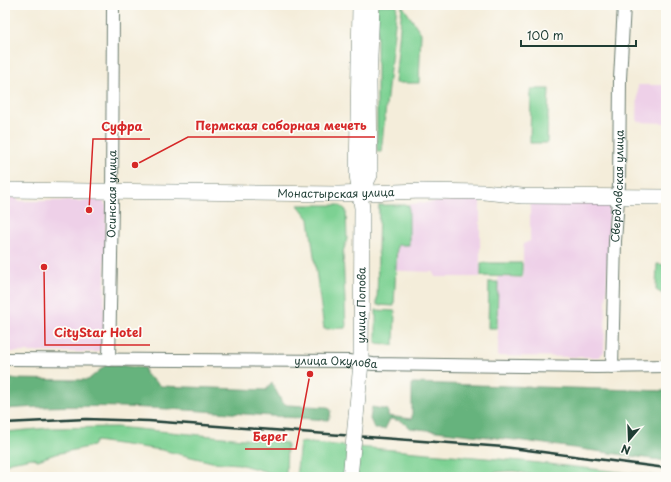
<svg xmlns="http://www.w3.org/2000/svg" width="671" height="482" viewBox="0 0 671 482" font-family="'Playpen Sans',sans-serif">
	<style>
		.built { fill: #eed0e8 }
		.green { fill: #7dd193; stroke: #4e8764 }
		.forest { fill: #66b37d; stroke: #427858 }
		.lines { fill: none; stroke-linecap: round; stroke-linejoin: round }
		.minor-casing { stroke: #6a7b6e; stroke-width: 14 }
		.major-casing { stroke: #6a7b6e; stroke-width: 16 }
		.minor { stroke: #fff; stroke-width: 12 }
		.major { stroke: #fff; stroke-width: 15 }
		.rail { stroke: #1f3d34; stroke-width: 2.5 }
		.major-bridge-casing { stroke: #6a7b6e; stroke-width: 16; stroke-linecap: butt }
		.major-bridge { stroke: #fff; stroke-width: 15 }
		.labels { text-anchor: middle; stroke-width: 3.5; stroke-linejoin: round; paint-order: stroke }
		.street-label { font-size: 11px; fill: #1f3d34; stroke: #fdfcf7 }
		.leader { fill: none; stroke: #d62828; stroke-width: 1.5 }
		.callout-dot { fill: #d62828; stroke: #fdfcf7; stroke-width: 1.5 }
		.callout-label { font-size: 12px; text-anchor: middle; font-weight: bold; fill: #d62828; stroke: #fdfcf7; stroke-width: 3.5; stroke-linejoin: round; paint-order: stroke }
	</style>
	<rect width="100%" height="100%" fill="#fdfcf7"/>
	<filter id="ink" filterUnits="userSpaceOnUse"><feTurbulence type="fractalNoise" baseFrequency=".025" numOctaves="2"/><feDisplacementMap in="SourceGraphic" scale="8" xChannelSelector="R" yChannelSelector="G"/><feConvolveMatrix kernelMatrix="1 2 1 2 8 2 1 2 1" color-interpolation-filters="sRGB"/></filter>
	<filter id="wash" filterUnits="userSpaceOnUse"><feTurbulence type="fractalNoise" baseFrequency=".012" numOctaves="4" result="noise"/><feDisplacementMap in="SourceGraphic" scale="16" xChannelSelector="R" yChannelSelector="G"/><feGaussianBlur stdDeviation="0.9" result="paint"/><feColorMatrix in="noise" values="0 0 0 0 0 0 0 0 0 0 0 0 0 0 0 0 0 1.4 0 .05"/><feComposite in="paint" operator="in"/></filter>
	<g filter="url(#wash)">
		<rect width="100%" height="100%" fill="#f4edda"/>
		<path class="built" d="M638,85h28v38l-29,-1z
			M5,196h11l2,5h71l-2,-4h10l6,3 3,6 -2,139 -2,4 -6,3h-91z
			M480,198v79h-45l-1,-5 -55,-2 -1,-63z
			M530,198l76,3 4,6 -6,145 -6,5 -100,-1v-79l25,1v-34l7,-3z"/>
		<path class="green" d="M377,5h20l-16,147h-4z
			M402,5l19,28 -2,50h-24z
			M531,89h18l-2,54h-17z
			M298,205h41l7,5 1,29 -4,13 3,76 -22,1 -15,-110z
			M379,205h30v40h-12l-3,61 -17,-1z
			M481,263h41v14l-41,-1z
			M657,264l9,1v31l-10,-6z
			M489,282h9l-1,46h-9z
			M376,310l19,1 -1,34 -18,-2z
			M116,427l171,16 -1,31 -8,1 -39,-11 -27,-2 -50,-12 -66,-9 -3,5 -38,8 -17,6 -6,-2 -22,4 -5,3v-33l44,-4z
			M300,442l221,19 145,16h-124l-28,-6 -17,1 -17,5h-184z"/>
		<path class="forest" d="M107,364l38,4v6l16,12 105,4 6,-7 10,19 5,3 41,2 3,3 -1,7 -2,3c-107,-7 -216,-19 -323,-11v-30l83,1z
			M412,383l254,8v70l-142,-20 -114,-13 -9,-7 -11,-2 -5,10h-10l-5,-10 2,-12 16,3v6l24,3z"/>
	</g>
	<g filter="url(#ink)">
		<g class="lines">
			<g class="minor-casing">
				<g id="minor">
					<path id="s1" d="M5,359l344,2 24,3 223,3 70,-1"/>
					<path id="s2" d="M109,360l3,-155 1,-200"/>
					<path id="s3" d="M612,367l3,-126 4,-56 1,-106 4,-74"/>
				</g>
			</g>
			<g class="major-casing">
				<g id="major">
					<path id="s4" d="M5,190l334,4 83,-3 62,1 38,4 144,1"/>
					<path d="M361,193l9,-18 -1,-93 3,-77"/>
					<path id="s5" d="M356,417l5,-54 1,-155 -5,-33 3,-170"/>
				</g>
			</g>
			<use href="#minor" class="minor"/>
			<use href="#major" class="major"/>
			<path class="rail" d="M5,423l81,-4 63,2 355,26 162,21"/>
			<g class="major-bridge-casing">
				<path id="major-bridge" d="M350,477l6,-60"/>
			</g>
			<use href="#major-bridge" class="major-bridge"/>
		</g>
	</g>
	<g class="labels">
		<g class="street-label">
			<text dy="4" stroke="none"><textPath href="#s3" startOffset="181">Свердловская улица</textPath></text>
			<text dy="4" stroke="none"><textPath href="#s4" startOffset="331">Монастырская улица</textPath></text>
			<text dy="4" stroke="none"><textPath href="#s2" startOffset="166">Осинская улица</textPath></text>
			<text dy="4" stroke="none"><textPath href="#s5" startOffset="112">улица Попова</textPath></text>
			<text dy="4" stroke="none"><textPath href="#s1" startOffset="331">улица Окулова</textPath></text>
		</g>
	</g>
	<path class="leader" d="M135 165L188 137H375M89 210L93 139H150M44 267L45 345H150M310 374L296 449H245"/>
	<g class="callout-dot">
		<circle cx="135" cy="165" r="4"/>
		<circle cx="89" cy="210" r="4"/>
		<circle cx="44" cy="267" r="4"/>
		<circle cx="310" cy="374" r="4"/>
	</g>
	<g class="callout-label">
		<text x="281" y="130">Пермская соборная мечеть</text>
		<text x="122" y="131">Суфра</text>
		<text x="98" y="337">CityStar Hotel</text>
		<text x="270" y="441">Берег</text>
	</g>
	<rect width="671" height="482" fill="none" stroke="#fdfcf7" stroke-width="20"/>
	<g transform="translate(629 440) rotate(199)" stroke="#fdfcf7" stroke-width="3" paint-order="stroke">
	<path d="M0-3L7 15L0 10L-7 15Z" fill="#1f3d34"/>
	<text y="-6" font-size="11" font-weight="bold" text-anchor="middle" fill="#1f3d34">N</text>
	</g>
	<path d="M521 40v6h115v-6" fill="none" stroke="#1f3d34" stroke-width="2"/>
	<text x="527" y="40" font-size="12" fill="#1f3d34" stroke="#fdfcf7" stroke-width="3" paint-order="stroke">100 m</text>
</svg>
